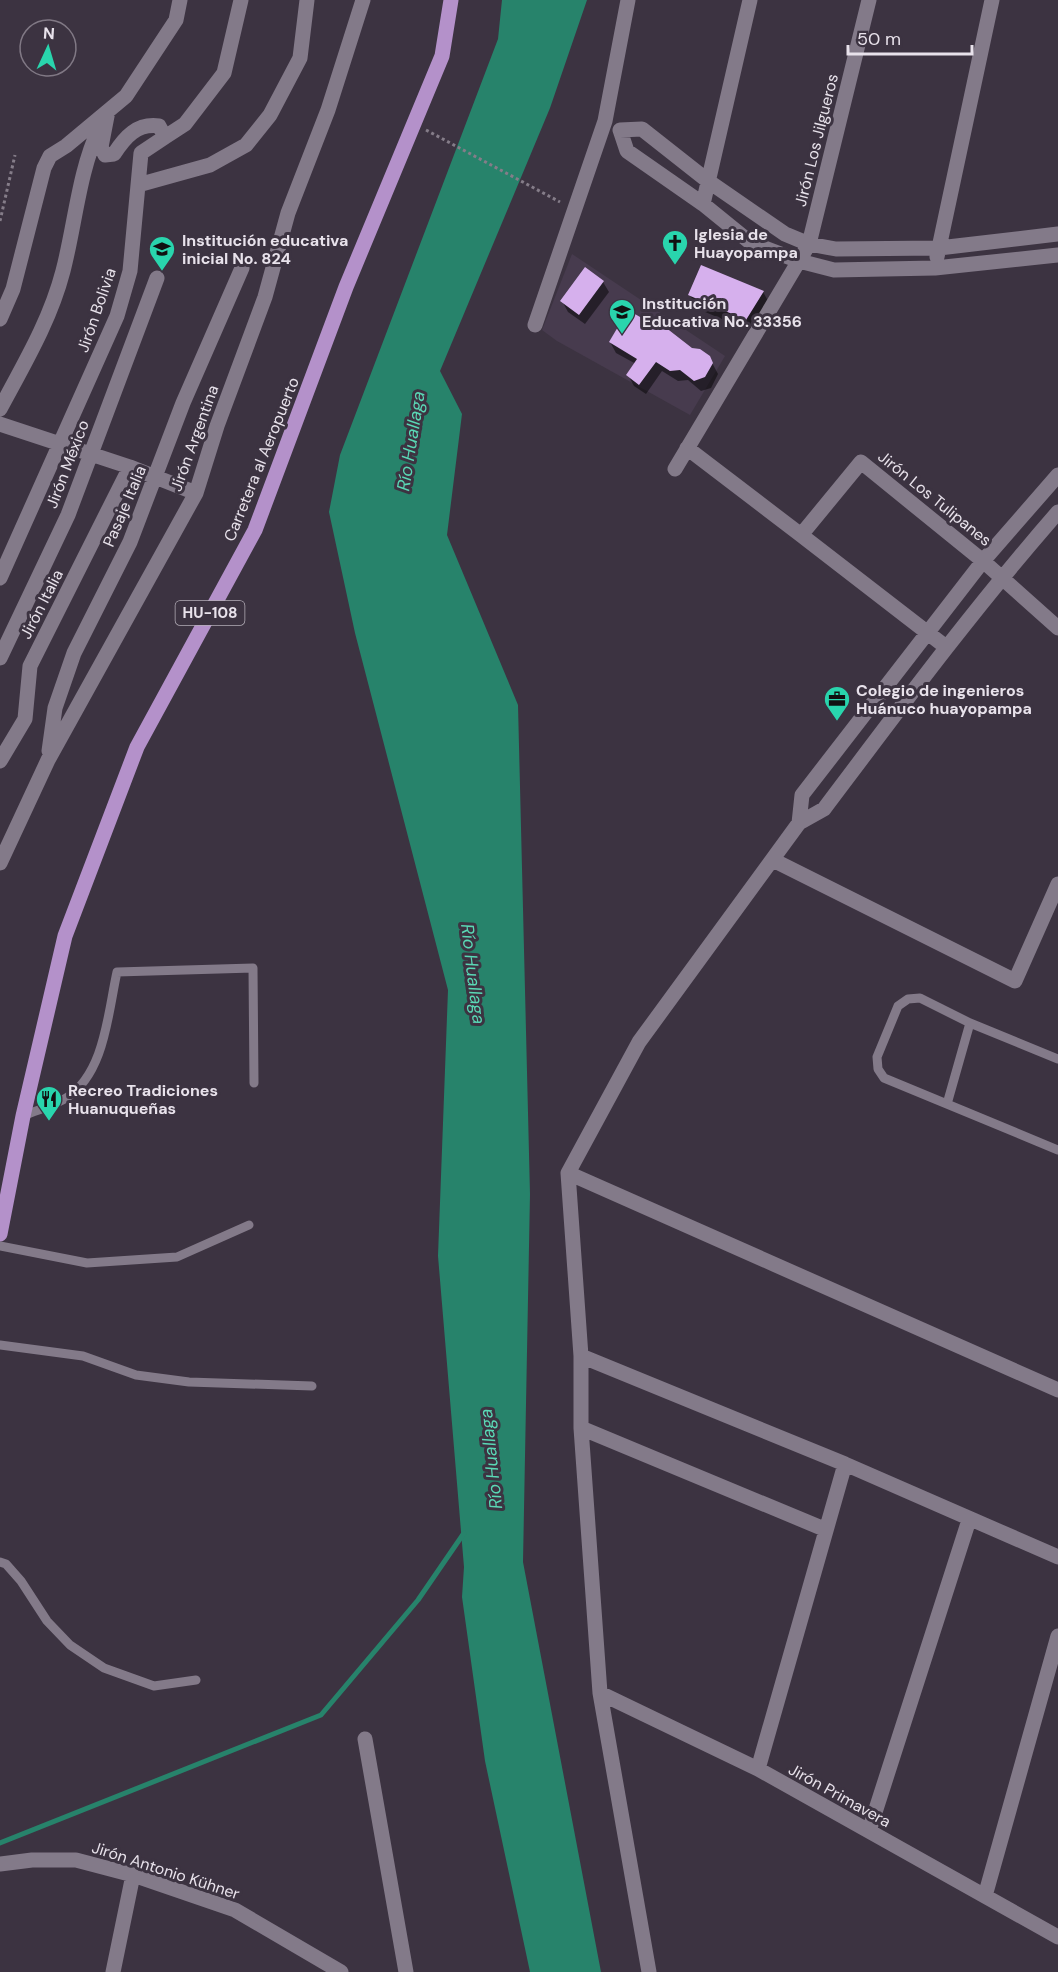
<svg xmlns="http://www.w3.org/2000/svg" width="1058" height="1972" viewBox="0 0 1058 1972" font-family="'DM Sans',sans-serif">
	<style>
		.built { fill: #473b4e }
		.water { fill: #27836b }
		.shadow { fill: #0007 }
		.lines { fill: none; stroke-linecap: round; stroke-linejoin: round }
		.stream { stroke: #27836b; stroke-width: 5 }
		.building { fill: #d6b0ed }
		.path { stroke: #857d89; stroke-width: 3; stroke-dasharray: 3 3; stroke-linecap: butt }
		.service { stroke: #837a89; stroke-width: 9 }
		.minor { stroke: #837a89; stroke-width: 15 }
		.primary { stroke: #b491ca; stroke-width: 15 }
		.labels { text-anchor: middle; stroke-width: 6; stroke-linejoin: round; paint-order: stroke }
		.shield { fill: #3c3341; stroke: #b4aeb8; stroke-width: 1.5 }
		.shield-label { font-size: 15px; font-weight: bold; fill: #e8e2eb }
		.street-label { font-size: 16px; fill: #e8e2eb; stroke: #3c3341 }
		.poi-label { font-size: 16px; font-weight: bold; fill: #e8e2eb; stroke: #3c3341; text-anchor: start }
		.water-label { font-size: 18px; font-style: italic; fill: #5ad8b5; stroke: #3c3341 }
	</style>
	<rect width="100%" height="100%" fill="#3c3341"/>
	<path class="built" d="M572,254l153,102 -35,59 -133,-74 -15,-11z"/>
	<path class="water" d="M502,0h85l-37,108 -110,263 22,43 -15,121 71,170 12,489 -7,368 78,410h-71l-45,-211 -23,-164 2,-30 -26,-311 10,-266 -93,-357 -26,-121 11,-57 158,-416z"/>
	<path class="shadow" d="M603,282l6,10 -24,32 -17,-12 -6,-11z
		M763,292l8,14 -16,27 -57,-24 -8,-14z
		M610,342l81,7 18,8 9,17 -7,14 -10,3 -13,-11 -10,1 -16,-10 -16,23 -12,-8 -6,-11 8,-11 -20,-11z"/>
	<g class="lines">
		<path class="stream" d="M0,1843l321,-128 97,-115 46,-67"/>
	</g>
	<path class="building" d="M701,265l63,26 -18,29 -58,-25z
		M585,267l19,14 -25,34 -19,-14z
		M628,310l31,18 6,-1 27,21 8,1 10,7 3,7 -8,14 -11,4 -14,-11 -10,1 -14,-9 -17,23 -13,-10 11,-16 -28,-17z"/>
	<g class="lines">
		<path class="path" d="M426,130l134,72
			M0,221l15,-66"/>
		<path class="service" d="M1058,1059l-88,-36 -50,-25 -12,1 -10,7 -21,51 1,12 6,9 174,72
			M947,1104l23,-81
			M23,1116c13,-6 31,-10 43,-18 39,-24 42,-86 51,-126l136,-4 1,115
			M0,1246l87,17 90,-6 72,-32
			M0,1345l83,11 53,19 53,7 123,4
			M0,1562l6,2 15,17 26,40 23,24 34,23 50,18 42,-6"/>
		<path class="minor" d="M620,130l7,21 76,53 48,39 48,18 35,9 101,-2 123,-13
			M620,130l22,-1 66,52 77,53 24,10 27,5 103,-1 119,-14
			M165,137l20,-13 39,-51 17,-73
			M138,185l72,-20 36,-20 24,-30 30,-57 7,-58
			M703,204l47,-204
			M937,257l55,-257
			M0,319l13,-30 31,-121 6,-12 16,-10 60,-50 50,-76 4,-20
			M535,325l70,-204 23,-121
			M0,409c24,-45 50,-88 63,-138 12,-46 16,-100 36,-142
			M0,424l130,43 66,26
			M687,448l114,87
			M675,469l134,-225 60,-244
			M0,578l117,-262 13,-45 11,-118 24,-16 -6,-11c-22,-3 -34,11 -45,28l-9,1 -4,-8 7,-36
			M946,647l-145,-112 60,-73 122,99 75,67
			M0,658l68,-143 89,-237
			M49,751l6,-43 19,-55 56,-111 53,-139 59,-135
			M0,761l25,-42 5,-53 100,-199
			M799,823l3,-28 181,-234 75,-86
			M773,860l242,121 43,-97
			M0,863l48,-103 148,-267 21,-67 48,-129 23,-84 40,-103 35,-110
			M568,1173l490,217
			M581,1356l264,108 213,93
			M581,1428l243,101
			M600,1693l158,76 300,168
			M365,1739l41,233
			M758,1769l87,-305
			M869,1831l100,-311
			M0,1864l32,-4h44l57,15 102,35 106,62
			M985,1896l73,-260
			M113,1972l20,-97
			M649,1972l-49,-279 -19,-265v-72l-13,-183 71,-131 160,-219 25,-14c76,-101 151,-202 234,-297"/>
		<path class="primary" d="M0,1234l23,-118 42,-180 72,-189 118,-217 91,-243 96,-231 9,-56"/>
	</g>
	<defs>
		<g id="church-pin" transform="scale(1.35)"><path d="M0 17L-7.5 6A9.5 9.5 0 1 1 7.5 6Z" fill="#29d5ad" stroke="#3c3341"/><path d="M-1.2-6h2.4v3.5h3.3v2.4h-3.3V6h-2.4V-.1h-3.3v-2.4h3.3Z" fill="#111"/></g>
		<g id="school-pin" transform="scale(1.35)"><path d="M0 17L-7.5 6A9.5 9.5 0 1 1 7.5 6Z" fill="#29d5ad" stroke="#3c3341"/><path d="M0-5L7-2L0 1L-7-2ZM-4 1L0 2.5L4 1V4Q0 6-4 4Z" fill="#111"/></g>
		<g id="office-pin" transform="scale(1.35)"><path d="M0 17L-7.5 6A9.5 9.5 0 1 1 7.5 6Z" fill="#29d5ad" stroke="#3c3341"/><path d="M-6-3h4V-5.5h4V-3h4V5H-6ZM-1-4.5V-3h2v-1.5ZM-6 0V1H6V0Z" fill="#111"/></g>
		<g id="restaurant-pin" transform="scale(1.35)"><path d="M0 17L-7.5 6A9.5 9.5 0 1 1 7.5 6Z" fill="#29d5ad" stroke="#3c3341"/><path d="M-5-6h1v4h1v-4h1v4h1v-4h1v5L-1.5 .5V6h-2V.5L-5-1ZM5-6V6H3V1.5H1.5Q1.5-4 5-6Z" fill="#111"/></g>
	</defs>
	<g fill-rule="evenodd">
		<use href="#church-pin" x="675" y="243"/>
		<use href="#school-pin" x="162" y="249"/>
		<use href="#school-pin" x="622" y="312"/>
		<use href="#office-pin" x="837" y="699"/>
		<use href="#restaurant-pin" x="49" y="1099"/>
	</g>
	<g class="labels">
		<rect class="shield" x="175.5" y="601" width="69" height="24" rx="4.5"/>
		<g class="shield-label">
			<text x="210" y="618">HU-108</text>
		</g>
		<g class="street-label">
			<text transform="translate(816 140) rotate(-76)" y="6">Jirón Los Jilgueros</text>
			<text transform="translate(96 310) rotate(-71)" y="6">Jirón Bolivia</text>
			<text transform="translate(194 438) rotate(-70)" y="6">Jirón Argentina</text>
			<text transform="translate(261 459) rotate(-68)" y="6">Carretera al Aeropuerto</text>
			<text transform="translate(67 464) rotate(-69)" y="6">Jirón México</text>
			<text transform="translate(935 498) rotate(39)" y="6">Jirón Los Tulipanes</text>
			<text transform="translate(124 506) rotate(-67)" y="6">Pasaje Italia</text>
			<text transform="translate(41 604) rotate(-63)" y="6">Jirón Italia</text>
			<text transform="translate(840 1795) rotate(29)" y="6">Jirón Primavera</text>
			<text transform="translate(166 1870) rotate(18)" y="6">Jirón Antonio Kühner</text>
		</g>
		<g class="poi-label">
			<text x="694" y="240">Iglesia de<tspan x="694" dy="18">Huayopampa</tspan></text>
			<text x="182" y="246">Institución educativa<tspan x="182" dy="18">inicial No. 824</tspan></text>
			<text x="642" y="309">Institución<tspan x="642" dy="18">Educativa No. 33356</tspan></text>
			<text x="856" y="696">Colegio de ingenieros<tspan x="856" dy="18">Huánuco huayopampa</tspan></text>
			<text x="68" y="1096">Recreo Tradiciones<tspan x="68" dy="18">Huanuqueñas</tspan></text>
		</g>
		<g class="water-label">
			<text transform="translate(411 441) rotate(-81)" y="6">Río Huallaga</text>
			<text transform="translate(473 974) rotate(83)" y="6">Río Huallaga</text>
			<text transform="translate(491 1459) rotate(-96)" y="6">Río Huallaga</text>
		</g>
	</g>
	<g transform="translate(48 48) rotate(4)"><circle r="28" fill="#3c3341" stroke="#817985" stroke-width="1.5"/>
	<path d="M0-4.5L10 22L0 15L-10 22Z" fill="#29d5ad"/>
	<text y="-9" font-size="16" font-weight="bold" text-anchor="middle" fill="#e8e2eb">N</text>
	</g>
	<path d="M848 45v9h124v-9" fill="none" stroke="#e8e2eb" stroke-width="3"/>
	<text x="857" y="45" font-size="18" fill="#e8e2eb" stroke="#3c3341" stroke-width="4.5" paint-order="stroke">50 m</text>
</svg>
